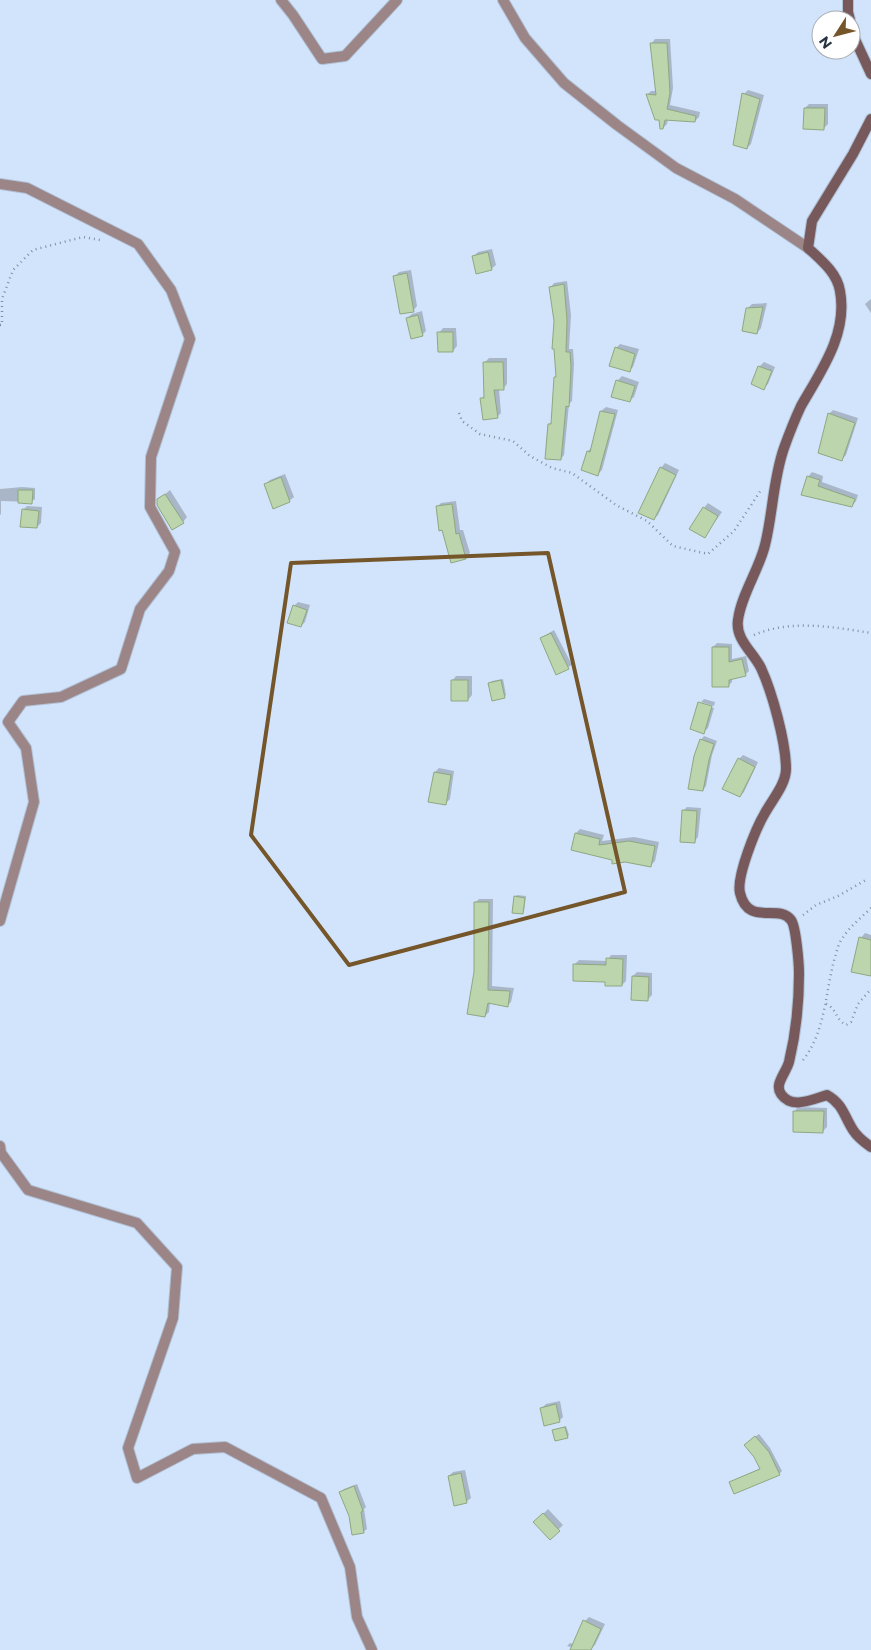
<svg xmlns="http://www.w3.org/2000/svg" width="871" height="1650" viewBox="0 0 871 1650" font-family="Montserrat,sans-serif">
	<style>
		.shadow { fill: #0003 }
		.building { fill: #bcd5ad; stroke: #8fa780 }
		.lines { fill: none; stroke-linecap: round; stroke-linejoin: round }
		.street-casing { stroke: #b0c1d6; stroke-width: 12 }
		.secondary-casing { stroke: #b0c1d6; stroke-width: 12 }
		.path { stroke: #808fa2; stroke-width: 2.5; stroke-dasharray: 1 4; stroke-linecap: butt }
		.street { stroke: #9c8586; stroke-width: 10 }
		.secondary { stroke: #78595b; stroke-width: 10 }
		.marked { fill: none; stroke: #74562a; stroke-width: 4; stroke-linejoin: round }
	</style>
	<rect width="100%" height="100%" fill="#d2e4fb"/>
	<path class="shadow" d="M655,39h15l3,49 -3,17 30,7 -1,5 -4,4 -27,-2 -1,5 -4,4 -3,-9 -13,-24 4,-4h6l-6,-47z
		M748,90l16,5 -13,49 -4,4 -3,-54z
		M809,104h19v20l-4,4 -19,-20z
		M492,249l4,16 -5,4 -17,-13 4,-4z
		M411,270l6,36 -4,5 -18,-35 4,-4z
		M567,281l4,34 -2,34h4l1,15 -2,37 -3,3 -5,51 -3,4 -12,-35 3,-2 3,-44 2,-2 -2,-55 -4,-34 3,-4z
		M871,299v14l-6,-9z
		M767,303l-6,25 -4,5 -9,-25 4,-4z
		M422,311l4,20 -4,4 -15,-17 5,-4z
		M443,328h13l1,18 -4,5 -14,-18z
		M620,344l19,5 -6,18 -4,4 -13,-23z
		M489,358h18v26l-4,5h-4l2,24 -4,4 -16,-18 4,-4 -1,-32z
		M764,362l11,5 -7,17 -4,4 -11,-4 7,-18z
		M622,376l17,6 -5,15 -5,4 -12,-20z
		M606,407l12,3 -16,60 -4,4 -10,-23 4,-4 9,-36z
		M833,410l25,8 -12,37 -4,4 -13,-45z
		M665,463l14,7 -21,45 -5,4 8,-51z
		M812,472l11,4 -1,6 36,13 -2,6 -4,5 -49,-12 5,-17z
		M285,474l9,23 -5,4 -23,-17 4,-4z
		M22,487l13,1v11l-4,3 -30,-1v13l-1,1v-26z
		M170,490l17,27 -4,5 -25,-22z
		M456,501l4,29h3l7,23 -5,5 -28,-51 4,-4z
		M708,503l14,9 -18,25v-29z
		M27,506l15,1 -1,16 -4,4 -14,-17z
		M298,602l12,3 -5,17 -4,4 -7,-20z
		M554,630l18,35 -15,8 -16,-35z
		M717,643l15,1v15l14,-3 3,15 -4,4 -13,3v4l-4,4 -15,-39z
		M456,676h16v19l-4,5 -16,-19z
		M503,679l3,16 -2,2 -14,-14 2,-2z
		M704,699l11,3 -1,4 -13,-4z
		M700,702v2l14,4 -6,20 -4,4 -5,-29z
		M704,736l13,5 -5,14 -6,31 -3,4 -2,-50z
		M743,755l15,7 -14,30 -4,4 -1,-37z
		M439,768l15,3 -4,28 -4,4 -11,-31z
		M687,807l14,1 -3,29 -4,5 -11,-31z
		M580,829l24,6 -2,6 32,-4 25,5 -4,19 -4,4 -38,-6 -37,-26z
		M517,895l9,1 -2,15 -1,2 -8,-16z
		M479,899h14l-1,87 22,2 -3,14 -4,4 -17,-3 -1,9 -4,4 -9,-44 -1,-69z
		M865,933l6,2v40l-10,-37z
		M611,955h16l-1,26 -4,4 -16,-4 -31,-17 4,-4 28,1z
		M637,972l15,1v22l-5,5 -14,-24z
		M798,1107l29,1v19l-4,4 -29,-19z
		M560,1401l3,16 -4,4 -17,-13 4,-4z
		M566,1426l3,9 -2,2 -13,-7z
		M759,1434l11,14 12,23 -3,3 -48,9 3,-3 27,-12 -13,-26z
		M465,1470l6,28 -5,4 -17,-26 4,-4z
		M357,1484l9,23 -2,2 3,20 -4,3 -22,-40 3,-3z
		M548,1509l15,16 -13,13 -15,-16z
		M589,1617l16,7 -10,21 -4,4 -6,-28z
		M570,1643l12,4 -1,3 -14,-4z"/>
	<path class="building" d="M650,43h17l3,50 -3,16 29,7 -1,6 -30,-2 -2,9h-3l-1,-9h-4l-9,-26 10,1z
		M742,93l18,6 -13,50 -14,-4z
		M804,108h21l-1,22 -21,-1z
		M488,252l4,18 -16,4 -4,-18z
		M407,273l7,39 -14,2 -7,-38z
		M564,284l3,36 -1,32h4l1,16 -2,39 -3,-1 -5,54 -16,-1 3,-35h3l3,-47h2l-2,-28h-2l2,-28 -5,-34z
		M763,307l-6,27 -15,-3 4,-23z
		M418,315l5,21 -12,3 -5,-21z
		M437,332h16v20h-15z
		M615,347l20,7 -5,18 -21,-6z
		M483,362h20l1,28h-10l4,28 -15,2 -3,-22h4z
		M758,366l14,5 -8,19 -13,-6z
		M616,380l19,6 -5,16 -19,-5z
		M600,411l15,3 -17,62 -17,-6 6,-19 3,1z
		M828,413l27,10 -13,38 -24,-8z
		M660,467l16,8 -22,45 -16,-7z
		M807,476l13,4 -2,6 37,13 -3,8 -51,-12z
		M281,477l9,25 -17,7 -9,-25z
		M18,490h15l-1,14 -14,-1z
		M165,494l19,29 -12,7 -15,-25v-6z
		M452,504l4,30 3,-1 7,26 -15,4 -9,-33 -3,1 -3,-25z
		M703,507l15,9 -13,22 -16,-9z
		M22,509l17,2 -2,17 -17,-1z
		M293,605l14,5 -6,17 -14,-4z
		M551,633l18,36 -13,6 -16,-37z
		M712,647h17v15l13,-3 4,17 -17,4v7h-17z
		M451,680h17v21h-17z
		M501,680l4,18 -13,3 -4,-18z
		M698,702l14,4 -8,28 -14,-5z
		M700,739l14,5 -5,16 -6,31 -15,-2 6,-33z
		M738,758l17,9 -15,30 -18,-8z
		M434,772l17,3 -5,30 -18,-3z
		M682,810l15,1 -2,32 -15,-1z
		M575,833l25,6 -1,6 30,-4 26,5 -4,21 -26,-5 -13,2v-4l-41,-10z
		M514,896l11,2 -2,16 -11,-1z
		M474,902h15l-1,88 22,1 -2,16 -20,-4 -3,14 -18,-3 7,-42z
		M859,937l12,3v36l-20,-4z
		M606,958l17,1 -1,27h-17v-4l-32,-1v-17l33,1z
		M632,976l17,1 -1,24 -17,-1z
		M793,1111h31l-1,22 -30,-1z
		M556,1404l4,18 -16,4 -4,-18z
		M565,1427l3,11 -13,3 -3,-11z
		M755,1436l14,16 11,23 -46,19 -5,-12 31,-13 -6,-12 -10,-12z
		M461,1473l6,30 -13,3 -6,-30z
		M354,1486l9,25 -2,1 3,21 -12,2 -3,-19 -10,-24z
		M543,1513l17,18 -10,9 -17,-18z
		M583,1620l18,9 -10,21h-21z"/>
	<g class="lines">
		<g class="street-casing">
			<path id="street" d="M281,0l12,15 29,44 23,-3 52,-56
				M503,0l22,38 39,45 53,42 59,43 59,31 73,49
				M0,184l27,4 111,56 33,46 19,49 -39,118 -1,50 25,45 -6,19 -29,38 -19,60 -60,28 -38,4 -15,21 18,26 8,54 -34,119
				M0,1146l1,7 27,37 109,33 40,44 -4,51 -45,130 9,30 56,-29 32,-2 96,51 29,69 7,50 15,33"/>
		</g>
		<g class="secondary-casing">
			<path id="secondary" d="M848,0v12l2,8
				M851,26l2,9 18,39
				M871,119l-18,35 -41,67 -4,27c14,13 29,25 32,43 8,43 -19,80 -39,115 -6,13 -12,28 -17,42 -11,31 -11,65 -19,97 -6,25 -24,50 -27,75 -3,19 15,32 23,48 11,24 25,74 25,101 0,15 -14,31 -21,44 -9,15 -29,64 -25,80 8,34 39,10 51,27 5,6 8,44 8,54 0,30 -3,59 -10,88 -3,11 -15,22 -8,32 11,16 32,5 46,1 16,9 17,21 26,35 5,8 11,12 18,17"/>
		</g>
		<path class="path" d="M0,325h2v-26l11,-29 20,-20 50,-13 17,3
			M459,413l3,8 18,13 33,7 17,15 22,12 20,5 44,32 31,16 26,25 35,8 26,-23 27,-41
			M754,635c37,-16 79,-8 117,-2
			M803,915l13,-10 22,-9 28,-16
			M826,1004c11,5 9,15 20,21l5,-3 7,-18 13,-15
			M803,1060c23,-29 22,-68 32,-103 2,-6 3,-13 7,-18 7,-12 19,-21 29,-31"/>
		<use href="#street" class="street"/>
		<use href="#secondary" class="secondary"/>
	</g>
	<path class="marked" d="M548,553l77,339 -276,73 -98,-130 40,-272z"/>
	<g transform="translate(836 35) rotate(234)"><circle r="24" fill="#ffffff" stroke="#a9adb3"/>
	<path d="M0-4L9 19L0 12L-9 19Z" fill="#74562a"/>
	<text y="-8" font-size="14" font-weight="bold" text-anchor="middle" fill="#283342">N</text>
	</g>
</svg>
